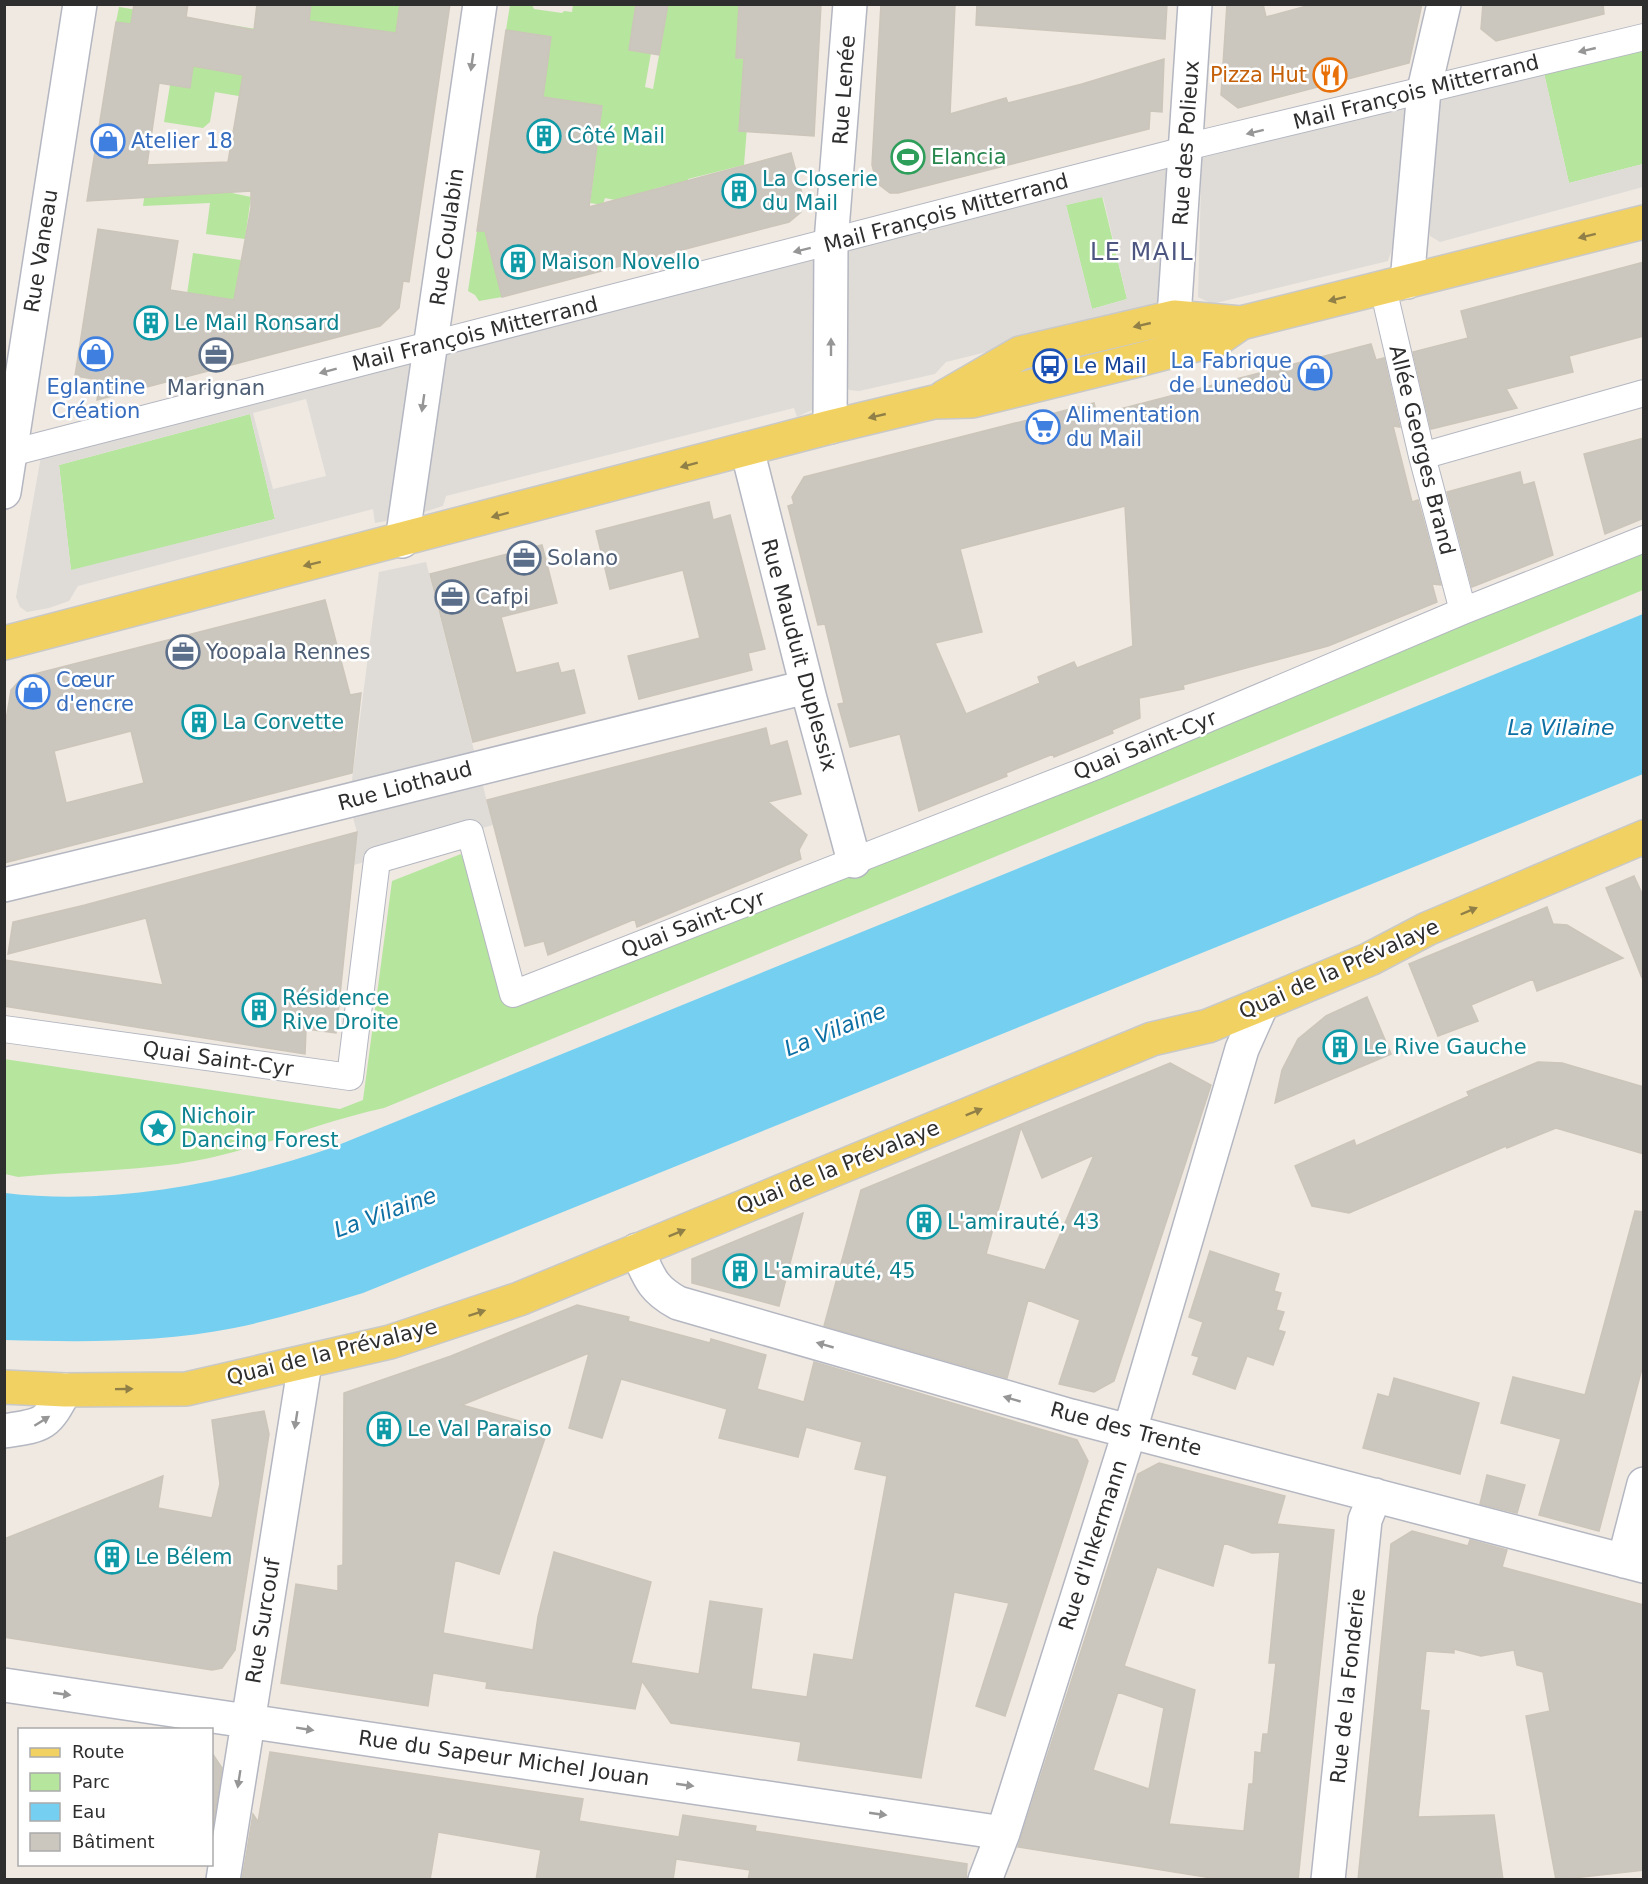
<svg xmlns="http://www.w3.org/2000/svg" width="1648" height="1884" viewBox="0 0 1648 1884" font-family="'DejaVu Sans',sans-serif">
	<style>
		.green { fill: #b6e59e }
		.plaza { fill: #dfdcd8; fill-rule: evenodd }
		.water { fill: #75cff0 }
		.building { fill: #cbc7bf; stroke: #cbc5ba; stroke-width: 1.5; fill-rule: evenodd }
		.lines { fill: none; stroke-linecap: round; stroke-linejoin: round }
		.pedestrian-casing { stroke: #b4b7c1; stroke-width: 28 }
		.minor-casing { stroke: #b4b7c1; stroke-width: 36 }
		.secondary-casing { stroke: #b4b7c1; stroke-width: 36 }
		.primary-casing { stroke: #c9c9c9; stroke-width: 36 }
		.pedestrian { stroke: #fff; stroke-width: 26 }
		.minor { stroke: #fff; stroke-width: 33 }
		.secondary { stroke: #fff; stroke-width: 33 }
		.primary { stroke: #f2d163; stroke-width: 33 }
		.oneway { fill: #969696 }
		.oneway2 { fill: #908048 }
		.labels { text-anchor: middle; stroke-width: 5; stroke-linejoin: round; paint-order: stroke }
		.food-label { font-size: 21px; fill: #c56008; stroke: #fff; text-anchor: end }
		.street-label { font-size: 21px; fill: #2e2e2e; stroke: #fff }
		.culture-label { font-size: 21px; fill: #0d838f; stroke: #fff; text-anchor: start }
		.shop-label { font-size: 21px; fill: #366cbe; stroke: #fff; text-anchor: start }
		.leisure-label { font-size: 21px; fill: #27864d; stroke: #fff; text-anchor: start }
		.transit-label { font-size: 21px; fill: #164399; stroke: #fff; text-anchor: start }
		.service-label { font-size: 21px; fill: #4e5e75; stroke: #fff; text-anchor: start }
		.water-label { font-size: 22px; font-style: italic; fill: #0d6fa3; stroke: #fff }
		.quarter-label { font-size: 24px; letter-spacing: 1.5px; fill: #4d5680; stroke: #fff }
	</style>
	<rect width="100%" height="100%" fill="#efe9e1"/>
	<path class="green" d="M311,4l89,1 48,9 -3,27 -136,-20z
		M510,5h22l2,4 28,4 2,-2 8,1 1,-7h63l-7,44 22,4 -6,34 8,2 15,-84h71l-3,53 15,1 -9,25 -2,31h8l-4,50 -56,14v9l-21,5 -2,-7 -11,3 4,19 -32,-11 -11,3 -10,-2 -2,7 -13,-2 12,-97 -61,-9 -35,-67z
		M119,7l162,26 -13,68 -53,-9 -5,30 -7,6 -39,-6 6,-37 -54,-63z
		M1643,50v114l-74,19 -25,-110z
		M148,168l88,2 -4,23 19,4 -6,42 -39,-5 4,-31 -67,3z
		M1102,196l25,103 -35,10 -26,-104z
		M477,231h8l17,66 -23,4 -4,-6 -7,-4z
		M193,253l48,7 -7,40 -38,-6 -11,14z
		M250,414l25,105 -204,52 -12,-106z
		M1643,543v47l-1259,518c-70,15 -136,46 -207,56 -53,7 -107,8 -159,13l-13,-3 -1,-115 336,50 23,-9 29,-219 69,-27 52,134z"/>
	<path class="plaza" d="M1544,73l25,110 74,-19v23l-203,55 -10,-6 -2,-24 10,-127z
		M1410,93l-14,144 -8,24 -176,43 -14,-7 4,-152z
		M1173,153l-11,152 -14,7 -202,50 -11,12 -76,17 -10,-1 -4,-6 -1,-14 5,-133zM1103,197l24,102 -35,10 -26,-104z
		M824,245l-10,164 -17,8 -3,-9 -348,88 -3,10 -19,6 -5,-15 20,-153z
		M420,348l-27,165 -7,8 -11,2 -2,-14 -295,77 -9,15 -20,7 -22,4 -7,-5 -4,-10 2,-11 25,-141zM306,399l20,77 -53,13 -20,-76zM250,414l25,105 -204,51 -12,-105z
		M426,562l67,263 -139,40 3,-33 -8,-29 30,-231z"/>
	<path class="water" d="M1643,614v160l-1280,519c-43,13 -85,26 -129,35 -75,15 -153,14 -229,12v-147c109,13 223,-10 326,-45z"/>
	<path class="building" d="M134,4h54l-2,13 68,13 3,-26h54l-2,17 87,12 4,-29h50l-41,278 -6,-1 -4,27 -19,18 -283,74 3,-20 -25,-4 23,-147 80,12 -8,49 64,10 17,-92v-17l-164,10 29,-179 15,2zM193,66l50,9 -15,87 -81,3 12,-82 31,5z
		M636,4h32l-9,51 -30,-5z
		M739,4h82l-7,132 -75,-5 5,-73h-8z
		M881,4h74l-5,110 56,-16 2,5 74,-19 82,-25 -2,53 -12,-1 -1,18 -251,64h-8l-13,-10 -5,-18z
		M977,4h190l-2,35 -189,-14z
		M1227,4h36l3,13 48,-13h108l-13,59 -171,45 -17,-13z
		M1483,4h120l1,10 -108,27 -15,-12z
		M506,30l45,7 -8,60 59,9 -13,101 202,-54 12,44 -2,15 -12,10 -287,75 -17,-66h-8z
		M1644,262v74l-75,20 4,16 -67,17 11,19 -86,21 -18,-77 55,-14 -7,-27z
		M1371,344l5,16 8,-2 16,69 -7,-1 19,76 6,-2 23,85 -9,-1 5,18 -109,44 -145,39 1,4 -45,9 1,20 -28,12 1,3 -59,24 -1,-3 -47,19 1,3 -88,35 -19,-77 -50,13 -12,-43 6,-1 -19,-79 -7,1 -30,-119 6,-2 -2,-7 12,-20 290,-74 3,12zM1125,506l8,140 -56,22 -3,-6 -36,15 2,6 -74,31 -31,-71 47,-11 -22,-83z
		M1644,438v80l-39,16 -21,-80z
		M1520,472l3,13 11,-3 19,73 -81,32 -25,-95z
		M709,502l4,18 17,-5 35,134 -17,4 4,17 -113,29 -11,-43 72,-18 -17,-68 -73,19 -14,-58z
		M542,545l15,58 -56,14 15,56 42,-10 3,10 13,-3 11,43 -112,29 -43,-168z
		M325,600l25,95 11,-2 -9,80 -348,90v-131l7,-42 12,-13zM131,731l13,52 -78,20 -12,-52z
		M766,728l4,18 17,-5 14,53 -33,8 39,33 -8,15 2,9 -164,68 -2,-8 -87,36 -4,-14 -19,5 -38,-146z
		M357,832l-21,201 -30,-4 -1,25 -301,-48v-46l159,25 -17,-67 -138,36 5,-32 72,-17z
		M1634,876l10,22 -2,80 -36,-90z
		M1547,907l6,17 14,1 56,33 -86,33 -4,-12 -62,26 7,16 -40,15 -29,-72z
		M1367,997l24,57 -116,49 7,-33 16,-31 28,-23z
		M1538,1062l24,1 82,24v67l-88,-26 -49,20 -1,-2 -157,67 -37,-7 -17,-40 59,-26 2,6 113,-50 -2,-4z
		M1170,1063l41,22 -97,296 -20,11 -35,-8 21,-64 -52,-20 -21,78 -183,-52 37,-136zM1021,1127l21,51 52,-23 -49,115 -59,-16z
		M1635,1211l9,1v149l-45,170 -60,-16 22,-76 -60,-16 12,-46 72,18z
		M803,1213l-24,93 -87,-23v-24z
		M1210,1251l69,23 -5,17 7,2 -5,17 8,2 -6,18 7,2 -12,33 -26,-9 -12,33 -42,-15 6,-17 -7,-2 11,-33 -14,-5z
		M577,1305l52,12 -1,4 82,22 1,-4 55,16 -9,34 47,13 10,-40 263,78 11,21 -83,255 -29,-10 33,-103 -55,-11 -33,186 -123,-18 3,-18 -130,-19 -29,-42 -7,28 -149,-21 1,-6 -54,-9 -5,33 -147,-23 15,-99 42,7v-25l5,-1 1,-172 107,-37zM589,1353l-20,75 33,10 19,-59 106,30 -8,29 79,19 8,-30 56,15 -7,27 32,7 -34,184 -39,-6 -7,43 -56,-8 11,-80 -52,-8 -11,73 -68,-11 20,-81 -97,-30 -16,65 -5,33 -90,-17 12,-73 44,14 49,-145 -86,-24z
		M1394,1378l85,25 -19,71 -97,-26 15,-54 11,3z
		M264,1411l5,23 -34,216 -13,18 -10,2 -208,-33v-98l159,-63 -5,32 54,10 8,-34 -8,-64z
		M1159,1463l126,33 -8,28 57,6 -36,350h-74l-206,-33 120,-373zM1224,1543l28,10 28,-1 -11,111h7l-8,71h-5l-2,19 -6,-1 -2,32h-4l-5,47 -75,-7 26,-134 -71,-24 33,-99 56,19zM1118,1692l46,16 -15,81 -56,-19z
		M1487,1475l38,10 -8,28 -37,-9z
		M1412,1531l56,15 2,-6 37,10 -5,17 142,38v265l-88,10 -30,-164 24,-5 -7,-39 -26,-7 -3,-15 -33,6 -27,-7v4l-28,-2 -6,59 9,1 -11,106 76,-2 9,65h-145l33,-336z
		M270,1752l313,47 -4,22 100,16 4,-22 73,11 -1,5 212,33 -1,16h-218l2,-10 -74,-11 -3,21h-137l5,-30 -103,-18 -8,48h-188l11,-66 5,8z
		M212,1753l10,15 -10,65z"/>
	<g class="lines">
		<g class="pedestrian-casing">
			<path id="pedestrian" d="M1383,288l39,168 41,155
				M11,453l1162,-300 13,-6 458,-110
				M1422,456l222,-63
				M4,1029l346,48 27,-217 93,-27 43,161 581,-227 369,-156 181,-72"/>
		</g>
		<g class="minor-casing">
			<path id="minor" d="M1407,282l17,-192 20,-86
				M1174,317l21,-313
				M830,427l1,-185 19,-238
				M747,449l63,250 44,162
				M402,541l78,-537
				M4,885c268,-64 535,-133 802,-198
				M637,1250c12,27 15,39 41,53l393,113 573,150
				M4,1431c40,-6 42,-5 61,-41
				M1624,1561l20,-77
				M4,1685l999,148
				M223,1880l82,-517
				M985,1880l18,-47 127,-403 112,-381 20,-45
				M1328,1880l37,-360 10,-25"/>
		</g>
		<g class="secondary-casing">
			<path id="secondary" d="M4,492l76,-488"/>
		</g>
		<g class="primary-casing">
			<path id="primary" d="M944,397l76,-44 154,-36 67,6 403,-101
				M4,643l826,-216 104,-25 38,-1 166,-41 80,-21 23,-16
				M4,1387l61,3 121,-1 204,-47 129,-43 633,-260 56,-13 54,-22 108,-45 57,-30 217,-92"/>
		</g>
		<use href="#pedestrian" class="pedestrian"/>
		<use href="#minor" class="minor"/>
		<use href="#secondary" class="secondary"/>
		<use href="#primary" class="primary"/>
	</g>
	<defs><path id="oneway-solid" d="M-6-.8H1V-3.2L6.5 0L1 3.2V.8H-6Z" transform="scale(1.5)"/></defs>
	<g class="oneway">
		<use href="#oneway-solid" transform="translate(1587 50) rotate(167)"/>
		<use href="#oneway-solid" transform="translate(472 62) rotate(98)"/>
		<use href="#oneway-solid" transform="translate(1255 132) rotate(166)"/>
		<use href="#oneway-solid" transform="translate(802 250) rotate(166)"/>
		<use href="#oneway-solid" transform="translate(831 347) rotate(-90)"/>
		<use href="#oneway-solid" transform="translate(328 371) rotate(165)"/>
		<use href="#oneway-solid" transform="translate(423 403) rotate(98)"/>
		<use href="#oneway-solid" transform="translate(825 1345) rotate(-164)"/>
		<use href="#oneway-solid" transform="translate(1012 1399) rotate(-164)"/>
		<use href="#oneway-solid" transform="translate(296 1420) rotate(99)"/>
		<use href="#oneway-solid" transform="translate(42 1421) rotate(-32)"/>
		<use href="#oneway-solid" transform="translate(62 1694) rotate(8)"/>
		<use href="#oneway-solid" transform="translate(305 1729) rotate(9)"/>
		<use href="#oneway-solid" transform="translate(239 1779) rotate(99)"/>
		<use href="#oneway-solid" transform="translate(685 1785) rotate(8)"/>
		<use href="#oneway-solid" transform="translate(878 1814) rotate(8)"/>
	</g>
	<g class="oneway2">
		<use href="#oneway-solid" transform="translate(1587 236) rotate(166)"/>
		<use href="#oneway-solid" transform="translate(1337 299) rotate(166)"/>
		<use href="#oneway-solid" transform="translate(1142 325) rotate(167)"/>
		<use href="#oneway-solid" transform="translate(877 416) rotate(167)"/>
		<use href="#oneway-solid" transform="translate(689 465) rotate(165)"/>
		<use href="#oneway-solid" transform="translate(500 515) rotate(165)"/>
		<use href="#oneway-solid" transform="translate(312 564) rotate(166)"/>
		<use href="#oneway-solid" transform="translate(1469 911) rotate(-23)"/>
		<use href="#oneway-solid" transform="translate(974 1112) rotate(-22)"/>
		<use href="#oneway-solid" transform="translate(677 1233) rotate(-22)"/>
		<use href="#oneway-solid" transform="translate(477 1313) rotate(-18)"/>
		<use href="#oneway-solid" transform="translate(124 1389) rotate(-1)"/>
	</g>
	<defs>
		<g id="restaurant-ring" transform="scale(1.725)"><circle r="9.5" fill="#fff" stroke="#e8710a" stroke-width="1.5"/><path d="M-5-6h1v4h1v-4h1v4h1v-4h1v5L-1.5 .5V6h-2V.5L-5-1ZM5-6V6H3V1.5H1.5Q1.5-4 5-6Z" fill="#e8710a"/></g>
		<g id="building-ring" transform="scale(1.725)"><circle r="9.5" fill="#fff" stroke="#0f9aa8" stroke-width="1.5"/><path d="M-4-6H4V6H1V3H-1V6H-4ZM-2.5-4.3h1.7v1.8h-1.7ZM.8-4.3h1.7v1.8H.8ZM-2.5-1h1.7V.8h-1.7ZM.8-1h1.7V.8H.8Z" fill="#0f9aa8"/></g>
		<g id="shop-ring" transform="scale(1.725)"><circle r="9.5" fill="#fff" stroke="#3f7fe0" stroke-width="1.5"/><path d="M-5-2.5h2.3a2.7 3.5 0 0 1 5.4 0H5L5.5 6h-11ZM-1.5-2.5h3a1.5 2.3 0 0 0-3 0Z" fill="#3f7fe0"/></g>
		<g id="stadium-ring" transform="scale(1.725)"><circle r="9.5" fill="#fff" stroke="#2e9e5b" stroke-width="1.5"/><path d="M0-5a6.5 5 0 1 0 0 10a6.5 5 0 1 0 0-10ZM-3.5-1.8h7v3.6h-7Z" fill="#2e9e5b"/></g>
		<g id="office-ring" transform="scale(1.725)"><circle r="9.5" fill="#fff" stroke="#5c6f8a" stroke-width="1.5"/><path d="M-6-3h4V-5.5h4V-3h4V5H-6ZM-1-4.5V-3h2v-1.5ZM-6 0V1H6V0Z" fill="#5c6f8a"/></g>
		<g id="bus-ring" transform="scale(1.725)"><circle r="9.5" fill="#fff" stroke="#1a4fb4" stroke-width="1.5"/><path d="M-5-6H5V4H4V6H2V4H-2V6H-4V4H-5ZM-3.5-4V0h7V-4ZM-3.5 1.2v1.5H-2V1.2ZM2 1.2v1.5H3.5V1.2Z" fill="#1a4fb4"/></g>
		<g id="supermarket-ring" transform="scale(1.725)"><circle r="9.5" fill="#fff" stroke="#3f7fe0" stroke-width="1.5"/><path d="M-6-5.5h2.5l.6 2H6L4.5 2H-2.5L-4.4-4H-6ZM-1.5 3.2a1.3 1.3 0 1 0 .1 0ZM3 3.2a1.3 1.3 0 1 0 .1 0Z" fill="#3f7fe0"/></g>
		<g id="sight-ring" transform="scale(1.725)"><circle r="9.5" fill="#fff" stroke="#0f9aa8" stroke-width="1.5"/><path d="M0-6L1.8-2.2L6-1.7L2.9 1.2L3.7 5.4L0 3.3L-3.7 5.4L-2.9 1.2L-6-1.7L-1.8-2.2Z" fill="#0f9aa8"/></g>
	</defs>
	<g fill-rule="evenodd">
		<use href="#restaurant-ring" x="1330" y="75"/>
		<use href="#building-ring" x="544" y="136"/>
		<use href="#shop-ring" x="108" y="141"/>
		<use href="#stadium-ring" x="908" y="157"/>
		<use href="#building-ring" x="739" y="191"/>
		<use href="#building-ring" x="518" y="262"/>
		<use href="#building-ring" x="151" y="323"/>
		<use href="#shop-ring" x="96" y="354"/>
		<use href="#office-ring" x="216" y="355"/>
		<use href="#bus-ring" x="1050" y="366"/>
		<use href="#shop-ring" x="1315" y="373"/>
		<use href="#supermarket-ring" x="1043" y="427"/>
		<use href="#office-ring" x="524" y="558"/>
		<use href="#office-ring" x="452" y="597"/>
		<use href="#office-ring" x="183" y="652"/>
		<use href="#shop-ring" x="33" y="692"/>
		<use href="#building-ring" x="199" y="722"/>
		<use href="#building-ring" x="259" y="1010"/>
		<use href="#building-ring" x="1340" y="1047"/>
		<use href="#sight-ring" x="158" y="1128"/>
		<use href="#building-ring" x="924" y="1222"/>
		<use href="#building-ring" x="740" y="1271"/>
		<use href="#building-ring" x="384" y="1429"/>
		<use href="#building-ring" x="112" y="1557"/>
	</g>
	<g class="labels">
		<g class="food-label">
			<text x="1307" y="82">Pizza Hut</text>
		</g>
		<g class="street-label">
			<text transform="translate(844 90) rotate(-86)" y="7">Rue Lenée</text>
			<text transform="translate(1416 92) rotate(-14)" y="7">Mail François Mitterrand</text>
			<text transform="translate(1186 143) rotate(-86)" y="7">Rue des Polieux</text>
			<text transform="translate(946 213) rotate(-15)" y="7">Mail François Mitterrand</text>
			<text transform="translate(447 237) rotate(-82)" y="7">Rue Coulabin</text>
			<text transform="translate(41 251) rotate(-81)" y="7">Rue Vaneau</text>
			<text transform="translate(475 334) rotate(-14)" y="7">Mail François Mitterrand</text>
			<text transform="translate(1422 450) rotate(76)" y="7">Allée Georges Brand</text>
			<text transform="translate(799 655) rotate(75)" y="7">Rue Mauduit Duplessix</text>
			<text transform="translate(1145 745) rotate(-22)" y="7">Quai Saint-Cyr</text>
			<text transform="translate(405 786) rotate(-15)" y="7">Rue Liothaud</text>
			<text transform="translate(693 924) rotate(-21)" y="7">Quai Saint-Cyr</text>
			<text transform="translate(1339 969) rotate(-24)" y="7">Quai de la Prévalaye</text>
			<text transform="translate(218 1059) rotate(8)" y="7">Quai Saint-Cyr</text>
			<text transform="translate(838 1167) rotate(-22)" y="7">Quai de la Prévalaye</text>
			<text transform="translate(332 1352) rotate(-14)" y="7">Quai de la Prévalaye</text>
			<text transform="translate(1126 1429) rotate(15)" y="7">Rue des Trente</text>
			<text transform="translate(1093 1545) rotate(-72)" y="7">Rue d'Inkermann</text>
			<text transform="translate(263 1621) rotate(-81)" y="7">Rue Surcouf</text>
			<text transform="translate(1348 1686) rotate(-84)" y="7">Rue de la Fonderie</text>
			<text transform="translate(504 1758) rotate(8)" y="7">Rue du Sapeur Michel Jouan</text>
		</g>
		<g class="culture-label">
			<text x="567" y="143">Côté Mail</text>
			<text x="762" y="186">La Closerie<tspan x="762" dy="24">du Mail</tspan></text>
			<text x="541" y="269">Maison Novello</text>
			<text x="174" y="330">Le Mail Ronsard</text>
			<text x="222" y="729">La Corvette</text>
			<text x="282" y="1005">Résidence<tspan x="282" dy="24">Rive Droite</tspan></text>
			<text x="1363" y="1054">Le Rive Gauche</text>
			<text x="181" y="1123">Nichoir<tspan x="181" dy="24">Dancing Forest</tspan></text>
			<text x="947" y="1229">L'amirauté, 43</text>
			<text x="763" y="1278">L'amirauté, 45</text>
			<text x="407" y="1436">Le Val Paraiso</text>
			<text x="135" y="1564">Le Bélem</text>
		</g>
		<g class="shop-label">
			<text x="131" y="148">Atelier 18</text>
			<text x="1292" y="368" text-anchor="end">La Fabrique<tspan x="1292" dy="24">de Lunedoù</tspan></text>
			<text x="96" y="394" text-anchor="middle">Eglantine<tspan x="96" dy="24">Création</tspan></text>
			<text x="1066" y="422">Alimentation<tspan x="1066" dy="24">du Mail</tspan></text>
			<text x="56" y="687">Cœur<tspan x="56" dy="24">d'encre</tspan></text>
		</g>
		<g class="leisure-label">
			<text x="931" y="164">Elancia</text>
		</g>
		<g class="transit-label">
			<text x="1073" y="373">Le Mail</text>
		</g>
		<g class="service-label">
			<text x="216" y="395" text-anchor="middle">Marignan</text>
			<text x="547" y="565">Solano</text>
			<text x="475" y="604">Cafpi</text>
			<text x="206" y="659">Yoopala Rennes</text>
		</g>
		<g class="water-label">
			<text x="1561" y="735">La Vilaine</text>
			<text transform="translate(835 1029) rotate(-22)" y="8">La Vilaine</text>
			<text transform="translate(385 1212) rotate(-20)" y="8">La Vilaine</text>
		</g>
		<g class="quarter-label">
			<text x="1142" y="260">LE MAIL</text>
		</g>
	</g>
	<rect width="1648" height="1884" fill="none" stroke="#2e2e2e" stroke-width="12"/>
	<rect x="18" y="1728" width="195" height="138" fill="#ffffff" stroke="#ababab" stroke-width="1.5"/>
	<rect x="30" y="1748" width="30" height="9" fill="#f2d163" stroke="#ababab" stroke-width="1.5"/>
	<text x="72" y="1758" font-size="18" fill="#2e2e2e">Route</text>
	<rect x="30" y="1773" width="30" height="18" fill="#b6e59e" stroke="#ababab" stroke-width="1.5"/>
	<text x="72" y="1788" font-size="18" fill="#2e2e2e">Parc</text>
	<rect x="30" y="1803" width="30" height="18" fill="#75cff0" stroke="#ababab" stroke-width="1.5"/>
	<text x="72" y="1818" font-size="18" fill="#2e2e2e">Eau</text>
	<rect x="30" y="1833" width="30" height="18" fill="#cbc7bf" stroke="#ababab" stroke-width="1.5"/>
	<text x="72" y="1848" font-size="18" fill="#2e2e2e">Bâtiment</text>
</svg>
